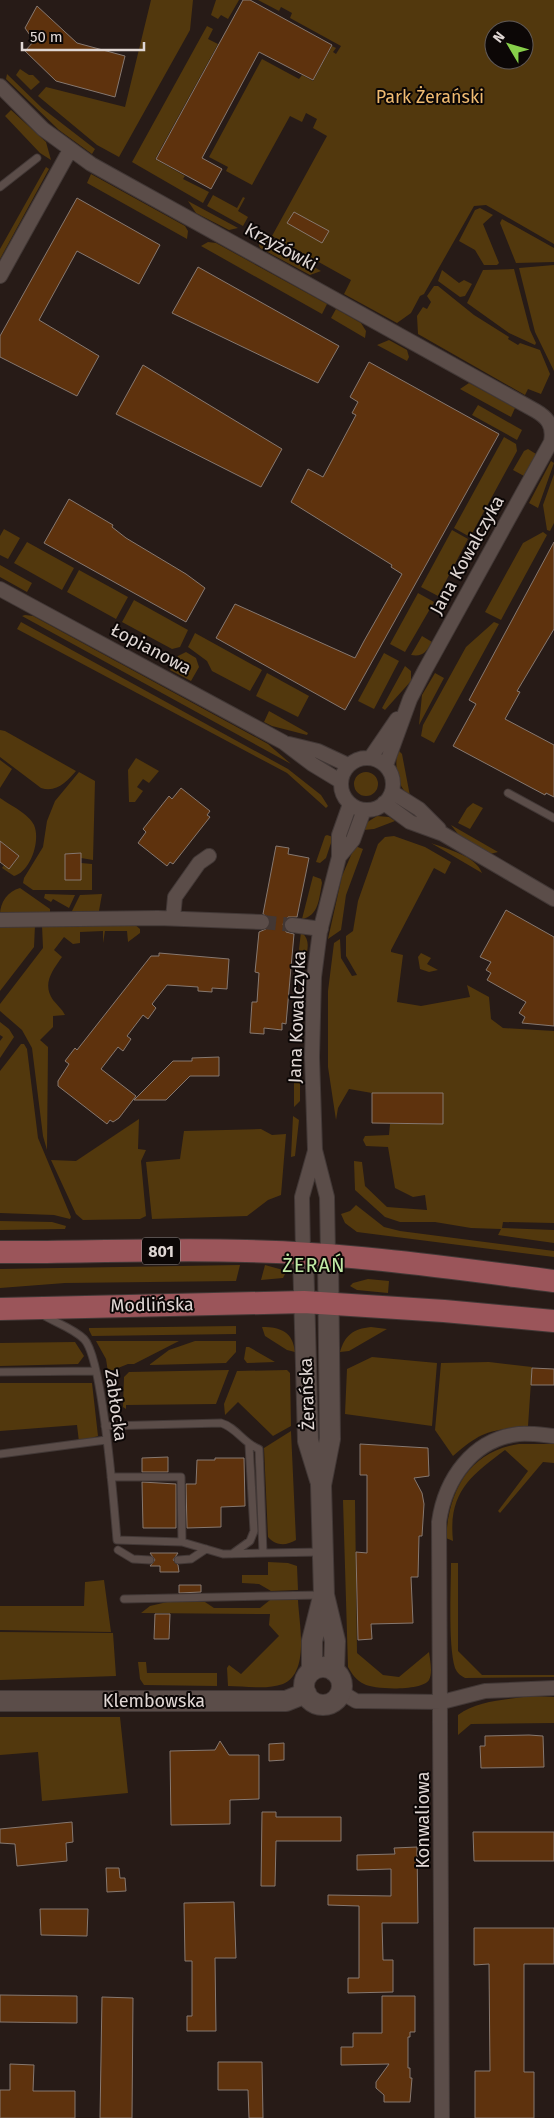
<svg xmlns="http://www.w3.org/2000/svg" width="554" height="2118" viewBox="0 0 554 2118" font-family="'Fira Sans',sans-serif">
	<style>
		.green { fill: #52380d; fill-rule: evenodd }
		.building { fill: #5e320d; stroke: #867870 }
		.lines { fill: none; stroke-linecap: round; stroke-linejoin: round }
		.street-tunnel { stroke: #433733; stroke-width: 14; stroke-dasharray: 14 7; stroke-linecap: butt }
		.lane-casing { stroke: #423836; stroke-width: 9 }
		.street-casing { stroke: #423836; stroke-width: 16 }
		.secondary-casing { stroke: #423836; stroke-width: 22 }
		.primary-casing { stroke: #423836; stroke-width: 24 }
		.lane { stroke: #5b4d49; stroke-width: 7 }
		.street { stroke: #5b4d49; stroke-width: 14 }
		.secondary { stroke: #5b4d49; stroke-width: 20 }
		.primary { stroke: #9b555a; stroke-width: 22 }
		.labels { text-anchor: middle; stroke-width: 4; stroke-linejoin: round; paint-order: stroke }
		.shield { fill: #0c0706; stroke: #a09996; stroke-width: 1 }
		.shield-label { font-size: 16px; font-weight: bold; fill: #e0d7d4 }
		.park-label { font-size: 18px; fill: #f1bc72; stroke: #0c0706 }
		.street-label { font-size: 18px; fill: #e0d7d4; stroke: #0c0706 }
		.quarter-label { font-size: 20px; letter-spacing: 1px; fill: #c0e9a5; stroke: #0c0706 }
	</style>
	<rect width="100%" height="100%" fill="#271b17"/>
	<path class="green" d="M151,0h42l-3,30 -71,127 -22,-12 -59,-49 8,-9 79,20z
		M216,0h23l-11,19 -7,-4 -3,4 -7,-4z
		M258,0h296v244l-68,-39 -12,1 -50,88 -4,2 -9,17 -14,10 -53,-29 7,-14 -79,-44 55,-100 -14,-8 4,-9 -11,-6 -4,9 -12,-6 -38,69 -26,-14 2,-4 -19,-10 53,-98 37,20 3,-4 11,6 19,-35 4,2 -3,4 3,2 5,-8 -51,-28 2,-5 -11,-6 -2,4zM494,30h30v30h-30z
		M207,26l6,3 -5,10 10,5 -63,115 30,17 -2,3 26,13 -6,11 -71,-41z
		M20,69l9,6h4l7,7 -9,8 -15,-15z
		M7,74l35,34 53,41 -3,5 -33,-24 -53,-51z
		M11,110l35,32 5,18 -11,-7 -35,-37z
		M46,167l3,2 -49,90v-10z
		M91,174l94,52 3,5 -1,8 -100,-56z
		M213,195l24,13 6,-11 2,1 -7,13 10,6 -5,9 -36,-20z
		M188,201l50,27 -9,2 -33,-17z
		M480,208l13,7 -10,9 16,39 -2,2h-13l-9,-15 -16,-9 16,-31z
		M502,219l52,29v14l-38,1 -16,-40z
		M256,236l9,4 56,31 -11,4 -50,-27z
		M208,242l8,1 111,61 -5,10 -121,-68z
		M554,265v106l-19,-39 -16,-64z
		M514,269l16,61 6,13 -1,2 -26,-12 -42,-30 16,-33z
		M442,270l17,13 5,-3 8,4 -7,12 -5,1 -22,-16z
		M434,286h4l36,29 35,22 -1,2 10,6 2,-2 20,7 10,24 -9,20 -13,-5 -3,6 -107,-61 -1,-18 6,-9 4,2 4,-7 -4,-6z
		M336,309l25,14 5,8 -1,7 -34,-20z
		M389,340l18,10 2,7 -2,4 -30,-16z
		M469,383l46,25 -4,9 -51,-28z
		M478,405l44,25 -5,10 -45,-25z
		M504,437l12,7 1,7 -47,86 -16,-9z
		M528,449l8,5 -12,22 -11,-6 11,-19z
		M551,461l3,2 -16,45 -9,-5z
		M554,474v49l-4,8 -3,-1 -4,-25z
		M4,529l16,9 -12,21 -8,-4v-19z
		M452,530l16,9 -30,57 -17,-9z
		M543,532l4,3 -46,85 -16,-8 38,-69z
		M27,542l47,26 -12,22 -48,-27z
		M0,565l32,18 -5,9 -27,-15z
		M79,570l49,27 -12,22 -49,-27z
		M418,593l16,9 -29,50 -15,-8z
		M134,600l54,30 -8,17 -8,2 -50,-27z
		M25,615l8,1 235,128 23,20 -269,-148z
		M21,622l267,147 33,26 7,11 -2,2 -39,-35 -270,-144z
		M494,622l5,2 -65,119 -13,-7 2,-11 43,-78z
		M195,633l67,37 -12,21 -38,-20 -5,-10 -19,-14z
		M422,636l10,6c-6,10 -9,15 -21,13z
		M186,652l10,6 3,9 -8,14 -21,-11 8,-14z
		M384,653l15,8 -25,48 -16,-8z
		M405,666l6,5v10l-26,29 -3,-2z
		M267,673l42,23 -11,21 -42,-21z
		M435,673l9,5 -25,47 3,-30z
		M269,711l39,22 -1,2 -35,-9 -8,-4z
		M0,730l5,1 71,40c-9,10 -19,22 -35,17l-41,-31z
		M398,750l4,4 8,42c-13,-8 -16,-31 -12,-46z
		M136,758l23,13 -10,12 -6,-4 -6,8 6,4 -8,11h-6l-1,-32z
		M0,760l12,9 -12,19z
		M79,772l16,9 -2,79 -12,-2 -1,-5 -15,1v26h16v-17l11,1v26h-59l-10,-7 1,-5 19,-31 4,-26 8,-20z
		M354 784a12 12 0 1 1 24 0a12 12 0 1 1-24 0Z
		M0,798c10,7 29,16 34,27 7,16 -4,47 -20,51l-12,-8 2,-3 5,4 10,-13 -19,-15z
		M473,803l10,5 -13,21 -12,-6 9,-15z
		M377,816l12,1 6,4 -21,8 -11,1 3,-7z
		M451,825l47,27 -8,2 -32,-20z
		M327,835l6,2 -7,21 -6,5 -4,-1 9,-26z
		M394,836l31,11 26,15 -6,12 -11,-6 -43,82v2l12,3 -6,47 24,4 49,-9 -3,-12 22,12 2,22 12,9 51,3v192l-51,-1 -1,6 52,2v13l-56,-8 3,-6 -30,-1 -36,-6h-35l-15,-5 -30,-27 -1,-29 8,1 3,24 22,21 40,3 -2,-15 -12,2 -18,-9 -7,-41 -22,-1 -3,-6 2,-4 24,-1 1,-11h53v-31h-71l-23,-4 -11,19 -2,12 -8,-53v-76l6,-48 6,-4 1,19 11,18 5,-1 -11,-19v-20l7,-5 5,-30 20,-57 7,-7z
		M431,843c16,6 45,13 51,30z
		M355,846l8,3 -17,46 -5,35 -13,9 14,-63z
		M313,876l8,3 1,4c-3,15 -3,33 -20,36z
		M20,888l30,21v4l-50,2c0,-13 8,-24 20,-27z
		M45,894l30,1 -6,13 -16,-9 -2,3 -7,-4z
		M102,894l-3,17 -28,2 9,-18z
		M134,924l6,5v4l-12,9 -1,-11h-22l-2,12v-12l-23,1v11l-7,1 -9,-7 -10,13 8,7c-10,14 -20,27 -9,43 4,5 9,9 12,15l-12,1v11l-13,13 8,7 -1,103 -4,-14 -11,-88 -10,-18 -22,-19v-7l43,-56 -1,-23z
		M0,925h35l-1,22 -34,44z
		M301,932c9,7 7,15 5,25l-5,-1 -2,-7z
		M421,953l10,5 -4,6 11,6 -9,2 -9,-3 -2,-12z
		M0,1022l9,7 5,8 -14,21v-17l3,-4 -3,-2z
		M21,1044h3l3,5 11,89 33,79 -1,2 -16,-4 -54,-2v-142z
		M294,1063h6v38l-6,6z
		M293,1116l6,4 -4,36 -4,1z
		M139,1119l-1,30 8,1 -5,11 5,55 -6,3 -57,1 -7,-6 -25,-54 25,1z
		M261,1129l11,6 14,-1 -5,61 -13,5 -21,16 -95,3 -6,-57 34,-3 4,-28z
		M356,1205l28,22 16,4 154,20v6l-197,-25 -12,-9 -4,-9 9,-3z
		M0,1221l52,1 14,4 -1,3 -65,1z
		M240,1265l-4,16 -171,2 -65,5v-19z
		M265,1265l18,5 2,4 -2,4 -22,2z
		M368,1279l21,2 -1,12 -31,-3 -7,-4 3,-3z
		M236,1326v8l-144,2 -3,-6v-2z
		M262,1327c19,0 31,5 33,25l-8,-2 -22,-14z
		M371,1327l16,2 -38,22 -9,1c5,-17 13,-23 31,-25z
		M96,1341h83l-45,23h-6l-20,8 -2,-13z
		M195,1341h41v11l-10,11 -77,2 20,-15z
		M75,1342l9,14 -6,8 -78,2v-23z
		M246,1347h3l26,15 -28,1 -3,-4z
		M372,1357l65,6 -5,63 -87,-12 2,-45z
		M489,1362l43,5 -4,59c-39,5 -45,4 -75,30l-18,-26 6,-67z
		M229,1370l-13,34 -90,1v4l-3,-2 1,-30 5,-5z
		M287,1370l3,3 1,53 -18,10 -35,-34 -13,13 -1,-11 13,-33z
		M0,1383h92l6,53 -19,6 -2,-17 -77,6z
		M291,1431l5,109c-10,6 -20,6 -28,-3l-4,-89z
		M519,1444h35v19l-11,-1 -43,51 -2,-2 30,-40 -23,-21c-35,26 -57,43 -52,91l-7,-3c3,-47 22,-86 73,-94z
		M343,1500h12l2,153 26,22 16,2 30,-25c1,8 4,21 0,28 -6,11 -55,10 -65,4 -8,-4 -12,-10 -16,-17z
		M268,1562l20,1 9,3 1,24 -27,1 -12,-7 -17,-1v-8h26z
		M451,1563h7v88l24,24h72v2l-89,1c-4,-2 -8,-5 -10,-10 -7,-23 -4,-79 -4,-105z
		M104,1580l7,52 -111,-2v-24h84l1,-24z
		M270,1600h28c1,24 12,72 -15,84 -16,6 -38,2 -55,2l-1,-18 2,-3 12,9 38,-38 -10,-11 1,-11 -129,-1 9,-7 17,-4h38l9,6h46z
		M0,1632l113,1 3,43 -116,4z
		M138,1662h8l1,11h70v13l-73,-1 -4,-6z
		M531,1696l23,1v26l-83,1 -13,11v-20c20,-15 49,-15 73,-19z
		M0,1717h120l8,76 -86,8 -4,-49 -38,3z"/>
	<path class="building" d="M243,0h7l82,45 -19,35 -54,-28 -57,106 20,11 -11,20 -55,-30z
		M37,6l40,37 48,13 -10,41 -59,-16 -31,-30 9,-10 -9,-13z
		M77,198l83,47 -21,39 -62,-33 -38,69 60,36 -22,40 -77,-39v-21z
		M294,212l35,19 -7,12 -35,-20z
		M198,267l141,79 -21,37 -146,-70z
		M369,362l130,72 -154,276 -129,-72 19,-34 120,54 9,-17 38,-67 -11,-7 1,-2 -101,-63 17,-33 15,8 33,-62 -4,-2 6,-11 -8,-5z
		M143,365l139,84 -21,38 -145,-73z
		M69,499l44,26 -1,2 14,11 60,36 19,14 -19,34 -142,-79z
		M554,542v87l-37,62 3,1 -15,27 49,26v52l-8,-4 -1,2 -92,-49 23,-42 -7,-4z
		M181,788l29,23 -3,4 3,2 -37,47 -3,-2 -3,4 -29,-23 8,-11 -3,-3 26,-33 3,3z
		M0,841l19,15 -10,13 -9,-7z
		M276,846l13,2 -1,6 21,4 -12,59h-9l-5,7 3,8 8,2 -8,90 -4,-1v7l-18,-2v6l-14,-1 2,-31h5l2,-29 -4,-1 4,-40 7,-3 5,-6 -2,-5 -6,-4z
		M81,853v27h-16v-26z
		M506,910l48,27v89l-32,-3 3,-6 -6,-4 7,-11 -39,-22 4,-7 -5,-3 5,-8 -11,-5z
		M159,953l70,6 -2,30 -15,-1v4l-14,-1v-4l-31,-2 -15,19 4,4 -8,11 -5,-4 -16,21 4,3 -8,12 -5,-4 -17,22 35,27 -17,22 -6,4 -3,-2 -3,4 -49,-38v-5l11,-17 -4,-3 10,-13 2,2 74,-94h8z
		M219,1057v19h-29l-24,24h-32l39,-39h19v-3z
		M372,1093h71v31l-71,-1z
		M532,1368l22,1v16h-23z
		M360,1444l68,4 1,28 -15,2 8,15 2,11 -2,32h-3l-1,41h-7l2,46 -42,1 1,15 -14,1 -2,-88 11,1v-78h-7z
		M168,1457v15h-26v-14z
		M215,1458h29l1,48 -24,1v20l-34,1 -1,-44h10l1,-24h18z
		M142,1482l34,2v44h-33z
		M150,1553h28l-5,7 5,5 1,7h-19v-6h-10l5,-6z
		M179,1585h22v7l-22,1z
		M155,1614h15l-1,25h-15z
		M529,1735l14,1 1,31 -63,1 -1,-22h5v-10z
		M220,1741l9,14h30v44l-29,1v24l-59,1 -1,-74 45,-1z
		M284,1743v17l-15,1v-17z
		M262,1812h14v5h65v24h-65l-1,45h-14z
		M72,1822l1,20 -7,1 1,18 -50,5 -2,-22 -15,-1v-14z
		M473,1832h81v29h-80z
		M417,1847l1,76h-36l1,37h10v32l-45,1v-15h11v-72l-31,-1v-10l63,1v-27l-34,1v-15l38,-1 -1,-6z
		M106,1868h13l1,10h5l1,13 -19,1z
		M234,1902l2,56h-21l1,73h-29v-15h5v-55h-7l-1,-58z
		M40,1909h48l-1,27 -46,-1z
		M474,1928h80v36h-30v108h10v46h-59v-47h15l-1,-107 -15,1z
		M0,1995l77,1v27l-77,-1z
		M382,1996h33v36h-5v5h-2v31h2v10h2l-2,24h-26v-7l-8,-7v-6l13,-18 -48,1v-18h12v-14h29z
		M102,1997l31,1 -1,120h-32z
		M218,2062h44l1,56h-14l-1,-28h-30z
		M10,2064l24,1 -1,26h42v27h-75v-28h10z"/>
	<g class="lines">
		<path class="street-tunnel" d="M262,922l30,3"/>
		<g class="lane-casing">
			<path id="lane" d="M0,187l37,-29
				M508,793l46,25
				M41,1314c13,8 32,14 43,25 19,19 30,168 33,201l65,2 41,12 99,-2
				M0,1372l96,-1
				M105,1426l116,-3c15,4 23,21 38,26l4,104
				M0,1454l106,-14
				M111,1477h70l1,65
				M118,1550l15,9 17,1
				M232,1554l18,-13 4,-10 -5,-86
				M178,1560l13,-1 15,-10
				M124,1599l197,-4"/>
		</g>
		<g class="street-casing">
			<path id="street" d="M0,86l43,43 48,35 445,247c12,7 18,15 15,31l-126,228 -15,29 -24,66
				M0,276l70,-126
				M0,589l283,153 29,22 28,17
				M289,744l29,7 30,14
				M371,757l26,-38
				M341 784a26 26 0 1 1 52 0a26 26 0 1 1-52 0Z
				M392,792l27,17 20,20
				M384,803l26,19 33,12 111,65
				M339,857l14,-17 11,-30
				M173,918l2,-21 24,-34 10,-7
				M0,920l158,-2 104,4
				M292,925l29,4
				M303,1253l-1,-56 13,-46
				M328,1255l-1,-58 -12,-47 -3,-93 2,-80 6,-46 19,-74v-22l11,-31
				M341,1692l15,9 86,1 43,-11 69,-3
				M442,2118l-3,-596c6,-43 34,-83 80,-88 11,-1 24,1 35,2"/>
		</g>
		<g class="secondary-casing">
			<path id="secondary" d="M303,1253l5,188 12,39
				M328,1255l2,184 -9,46 3,110 11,46 -1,30
				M304 1686a19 19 0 1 1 38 0a19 19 0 1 1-38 0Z
				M312,1670v-29l11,-44
				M0,1701h286l20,-8"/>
		</g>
		<g class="primary-casing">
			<path id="primary" d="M0,1252c82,1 164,-4 246,-1 103,2 206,17 308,30
				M0,1309l304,-7 140,9 110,10"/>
		</g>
		<use href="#lane" class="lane"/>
		<use href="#street" class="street"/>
		<use href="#secondary" class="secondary"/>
		<use href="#primary" class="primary"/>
	</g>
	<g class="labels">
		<rect class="shield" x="142" y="1237.5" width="38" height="27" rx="4"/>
		<g class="shield-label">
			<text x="161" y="1257">801</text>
		</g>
		<g class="park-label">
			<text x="430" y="103">Park Żerański</text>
		</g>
		<g class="street-label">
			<text transform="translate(281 247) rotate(29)" y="6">Krzyżówki</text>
			<text transform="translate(467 555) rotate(-61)" y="6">Jana Kowalczyka</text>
			<text transform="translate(151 649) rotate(28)" y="6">Łopianowa</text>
			<text transform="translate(297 1017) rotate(-88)" y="6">Jana Kowalczyka</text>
			<text transform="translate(152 1305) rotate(-1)" y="6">Modlińska</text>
			<text transform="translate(307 1394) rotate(-92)" y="6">Żerańska</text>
			<text transform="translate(116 1405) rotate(82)" y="6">Zabłocka</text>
			<text x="154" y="1707">Klembowska</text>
			<text transform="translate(423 1820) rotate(-90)" y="6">Konwaliowa</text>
		</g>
		<g class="quarter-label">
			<text x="314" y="1272">ŻERAŃ</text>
		</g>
	</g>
	<g transform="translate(509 45) rotate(308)"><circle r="24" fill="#0c0706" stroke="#615a58"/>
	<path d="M0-4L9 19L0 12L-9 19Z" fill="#87cf4a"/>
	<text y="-8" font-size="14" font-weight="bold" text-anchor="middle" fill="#e0d7d4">N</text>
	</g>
	<path d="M22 42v8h122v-8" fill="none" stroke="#e0d7d4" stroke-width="2.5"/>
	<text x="30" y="42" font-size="15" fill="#e0d7d4" stroke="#0c0706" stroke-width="4" paint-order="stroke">50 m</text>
</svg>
